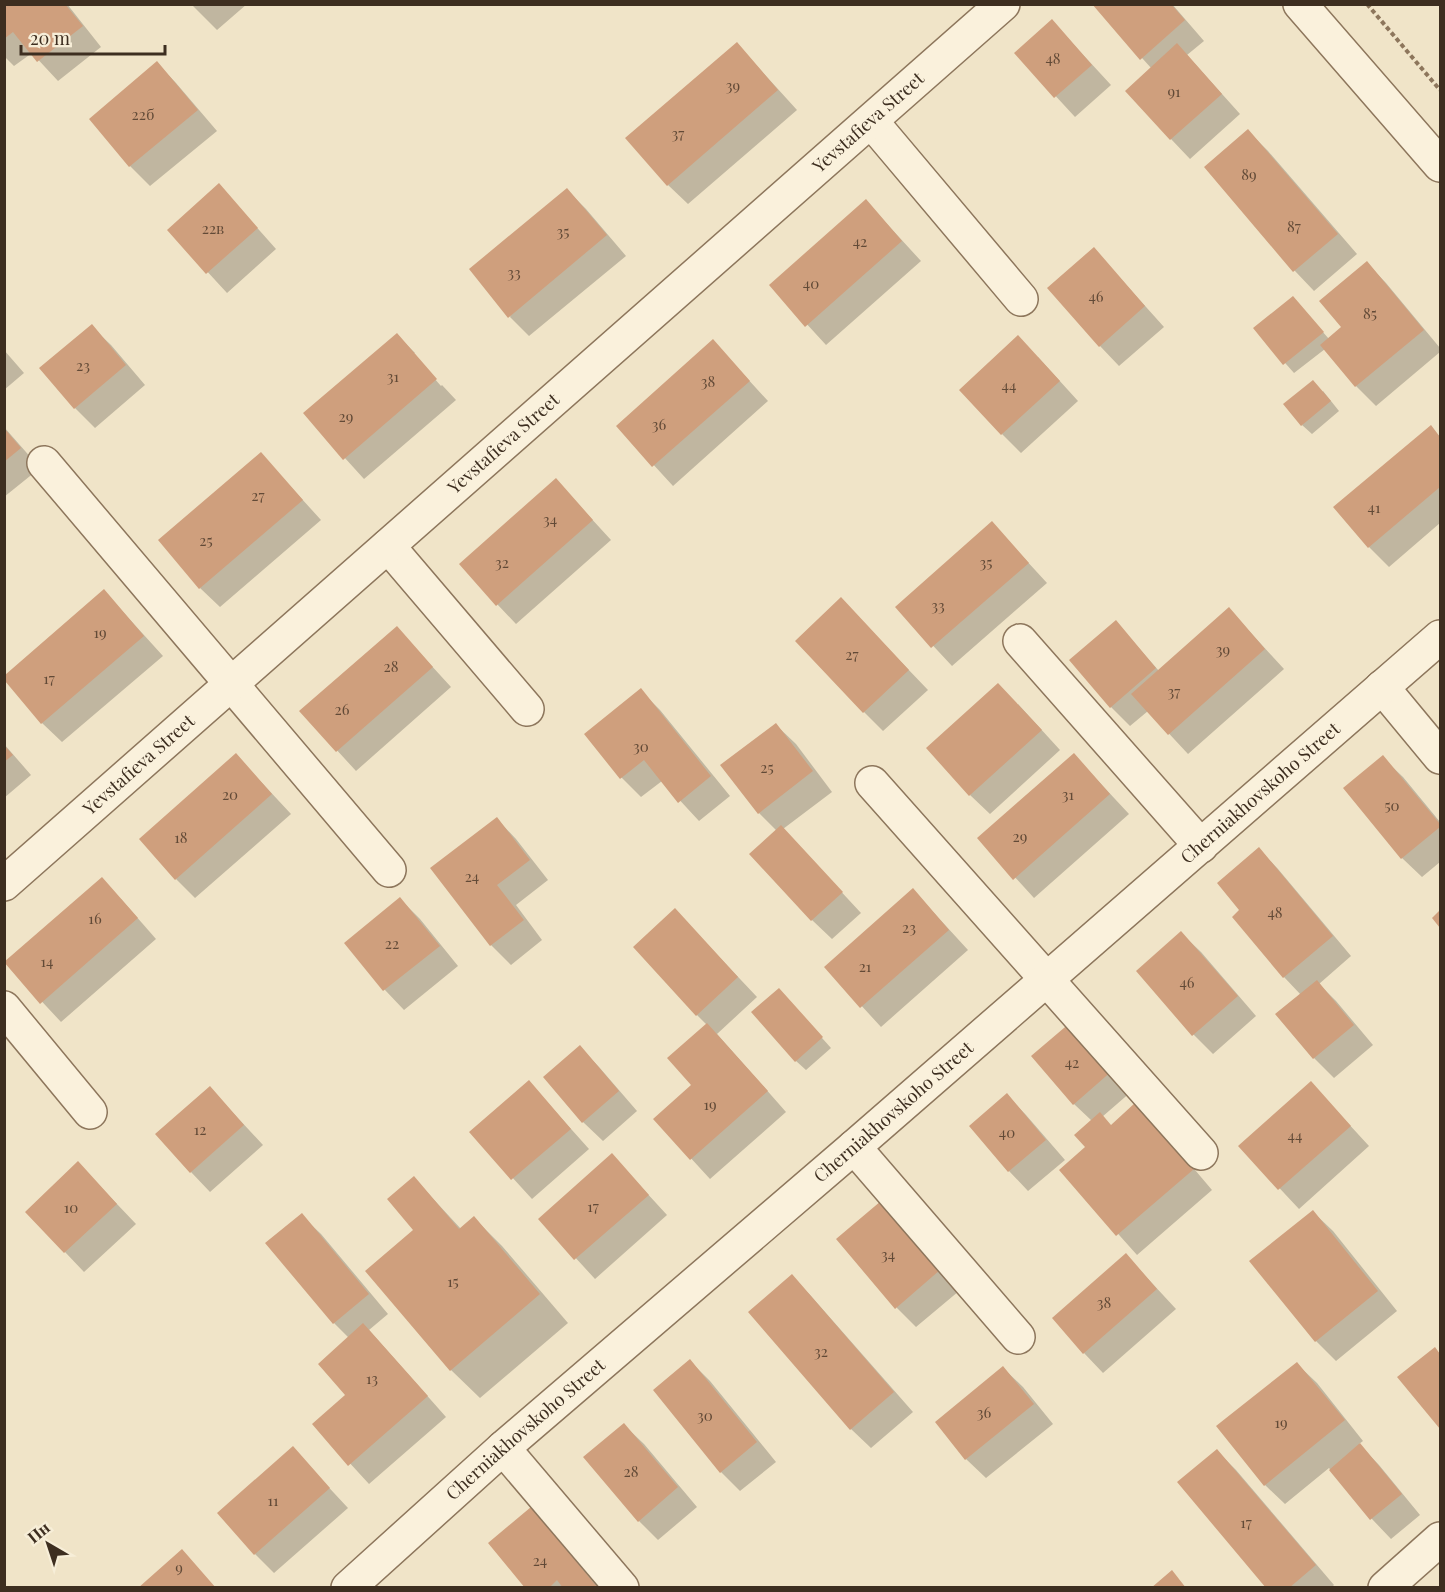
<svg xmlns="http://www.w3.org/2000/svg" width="1445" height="1592" viewBox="0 0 1445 1592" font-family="'Playfair Display',serif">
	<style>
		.shadow { fill: #0003 }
		.building { fill: #cf9f7d }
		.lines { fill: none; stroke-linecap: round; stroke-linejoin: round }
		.minor-casing { stroke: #8d765c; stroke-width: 36 }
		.path { stroke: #8d765c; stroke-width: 4; stroke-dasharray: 4.5 3; stroke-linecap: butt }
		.minor { stroke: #faf1dc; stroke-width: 33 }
		.labels { text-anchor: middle; stroke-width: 4.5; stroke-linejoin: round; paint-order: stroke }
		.number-label { font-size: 15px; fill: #624a37 }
		.street-label { font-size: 18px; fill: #3d2e20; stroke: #f7eed8 }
	</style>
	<rect width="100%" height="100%" fill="#f0e4c8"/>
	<path class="shadow" d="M4,4h63l34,43 -43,34 -26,-28 -18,13 -10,-10z
		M191,4h56l-30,26z
		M1172,4l32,37 -17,14 53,59 -50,45 -19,-20 -19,-70 -58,-64z
		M1052,21l59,64 -36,32 -59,-64z
		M737,44l60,66 -109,94 -20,-19z
		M157,63l19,20 41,48 -67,55 -20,-20 -39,-47z
		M1248,131l20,20 89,103 -43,37 -19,-20 -89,-104z
		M219,185l57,64 -49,44 -58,-63z
		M567,190l19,19 40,47 -97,80 -19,-19z
		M866,201l55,60 -95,84 -55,-60z
		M1094,249l70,78 -45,39 -19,-20z
		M1367,263l19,20 54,65v4l-64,54 -20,-20 -31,-37 -31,24 -39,-44 38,-31 36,41 14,-12z
		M91,326l20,19 34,40 -50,43 -20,-20 -33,-40z
		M397,335l18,18h-3l29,33 1,-1 14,15 -92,79 -59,-65z
		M713,341l55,60 -95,85 -55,-60z
		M4,350l20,23 -20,17z
		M1038,357l40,44 -57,52 -19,-19z
		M1323,391l16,20 -27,23 -10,-9z
		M4,427l36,41 -36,29z
		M1431,427l9,10v86l-51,44 -20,-20 -34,-40z
		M261,454l60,66 -101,87 -20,-19z
		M556,480l55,60 -95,84 -19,-20z
		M992,523l55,60 -95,83 -55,-59z
		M104,591l59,65 -101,86 -20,-19 -38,-46z
		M1229,609l55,60 -96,85 -40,-43 -18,15 -19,-19 5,-85 43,49z
		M860,619l68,71 -45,41 -19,-19z
		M397,628l54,59 -95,84 -55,-60z
		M640,690l20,20 70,86 -31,25 -37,-40 -21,16 -19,-19 -36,-44z
		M1018,704l42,46 -70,64 -20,-19z
		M776,725l20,19 36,48 -49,37 78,84 -29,26 -20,-19 -35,-89 -18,-18z
		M4,744l27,31 -27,23z
		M236,755l55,59 -96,84 -19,-19z
		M1074,755l55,59 -95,84 -55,-60z
		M1383,758l20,19 37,45v40l-18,15 -20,-19z
		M497,819l19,20 32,41 -32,25 26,35 -31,25 -20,-20 -59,-76z
		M1259,849l19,20 73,87 -32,28 17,17 37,44 -39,33 -20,-20 -36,-44 23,-19 -17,-18 -50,-60 8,-6z
		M913,890l55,60 -87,77 -55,-60z
		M121,899l35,40 -95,83 -55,-59z
		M400,899l20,20 38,47 -54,44 -19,-20 -39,-47z
		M675,910l82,87 -40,37 69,78 -76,67 -55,-60 38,-34 14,-60 -10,-10z
		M1181,933l20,19 55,64 -43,38 -20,-20z
		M788,1000l43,48 -25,22 -10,-9z
		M1071,1024l61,67 -30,26 9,9 45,-2 56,66 -75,65 -76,-85 26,-23 5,-26 -18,-17z
		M580,1047l19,20 38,44 -34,30 -20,-19z
		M529,1082l60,67 -57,50 -61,-67z
		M1311,1083l58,63 -70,63 -58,-62z
		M210,1088l53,57 -53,47 -19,-20z
		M1007,1095l19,20 39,45 -37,31 -19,-20z
		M612,1155l55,60 -72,64 -55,-60z
		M414,1178l47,51 13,-11 28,28 66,77 -88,75 -29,-28 -84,-99 48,-41z
		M97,1183l39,41 -52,48 -57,-60z
		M881,1203l78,88 -43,36 -19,-19z
		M1313,1212l20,19 64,80 -61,50 -20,-20 -65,-80z
		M301,1215l20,19 67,80 -19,16 77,87 -77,67 -55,-60 33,-29 2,-57 -15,-15 -67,-80z
		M1126,1255l50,54 -73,64 -19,-20z
		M792,1276l19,20 102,116 -42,36 -20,-19z
		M1435,1349l5,6v71l-40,-49z
		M690,1361l20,20 66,81 -36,29 -19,-19z
		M1297,1364l20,19 46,58 -4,3 20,21 41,50 -29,24 -19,-20 -43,-51 -44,36 -20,-19z
		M1003,1368l20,19 30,37 -67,54 -20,-19z
		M624,1425l20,19 53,63 -39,33 -19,-19z
		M293,1449l55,59 -74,65 -19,-19z
		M1217,1451l19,19 98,115 -3,3h-63z
		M531,1509l20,19 49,60h-73z"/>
	<path class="building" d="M4,4h61l18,22 -46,36 -24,-30 -9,7z
		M1092,4h79l14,16 -45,40z
		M1052,19l40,46 -38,33 -40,-45z
		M737,42l41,48 -111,96 -42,-48z
		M1177,43l45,51 -52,46 -45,-49z
		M157,61l41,49 -69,57 -40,-48z
		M1248,129l90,105 -45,38 -89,-105z
		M219,183l39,45 -52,46 -39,-44z
		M567,188l40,47 -99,83 -39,-49z
		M866,199l36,42 -97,86 -36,-42z
		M1094,247l51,59 -46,41 -52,-59z
		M1367,261l57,69 -69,57 -35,-42 21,-18 -22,-26z
		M1293,296l31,36 -41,33 -30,-37z
		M92,324l34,41 -52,44 -35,-41z
		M397,333l40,46 -94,81 -40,-47z
		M1018,335l42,46 -59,54 -42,-45z
		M713,339l37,42 -98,86 -36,-41z
		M1313,380l18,21 -30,25 -18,-22z
		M1431,425l9,12v50l-72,61 -35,-41z
		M4,428l17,20 -17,14z
		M261,452l42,48 -104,89 -41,-49z
		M556,478l37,42 -97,86 -37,-42z
		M992,521l37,42 -98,85 -36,-41z
		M104,589l40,47 -103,88 -36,-43v-6z
		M841,597l68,73 -46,43 -68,-72z
		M1229,607l36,42 -97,86 -37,-41z
		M1116,620l40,48 -46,40 -41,-48z
		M397,626l36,41 -97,85 -37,-41z
		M998,683l44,47 -73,66 -43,-48z
		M641,688l70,88 -33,27 -34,-43 -24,19 -36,-45z
		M776,723l37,48 -55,43 -38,-49z
		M4,745l9,10 -9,7z
		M236,753l36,41 -97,86 -36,-41z
		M1074,753l36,41 -97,86 -36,-42z
		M1383,755l57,69v3l-39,32 -58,-71z
		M497,817l33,43 -33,25 27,35 -34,26 -60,-78z
		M781,825l62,67 -32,29 -62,-67z
		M1259,847l74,89 -50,42 -51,-61 7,-7 -22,-27z
		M102,877l36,41 -98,86 -36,-42z
		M913,888l36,42 -89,78 -36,-41z
		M400,897l40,49 -57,45 -39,-48z
		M675,908l63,69 -42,39 -63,-69z
		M1440,910v18l-8,-10z
		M1181,931l57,65 -46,40 -56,-65z
		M1317,980l37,45 -41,34 -38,-45z
		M779,988l44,49 -28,25 -44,-50z
		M1071,1022l42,48 -40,35 -42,-49z
		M707,1023l61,68 -78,69 -37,-41 38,-34 -24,-27z
		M580,1045l39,46 -37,32 -39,-46z
		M529,1080l42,49 -60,51 -42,-48z
		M1311,1081l40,45 -73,64 -40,-44z
		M210,1086l34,39 -54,48 -35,-39z
		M1007,1093l39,47 -38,32 -39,-46z
		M1136,1102l58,67 -78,67 -57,-66 26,-23 -11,-12 26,-23 11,13z
		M612,1153l37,42 -75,65 -36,-41z
		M78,1161l39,43 -53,49 -39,-41z
		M414,1176l45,53 15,-13 66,78 -90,77 -85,-100 48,-41 -26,-31z
		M881,1201l59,69 -45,39 -59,-70z
		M1313,1210l65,81 -63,51 -66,-81z
		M302,1213l67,81 -36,30 -68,-81z
		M1126,1253l31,36 -74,65 -31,-36z
		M792,1274l102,118 -44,38 -102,-118z
		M363,1323l65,73 -80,70 -36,-42 33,-29 -27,-31z
		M1435,1347l5,7v75l-43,-52z
		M690,1359l67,83 -37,31 -67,-83z
		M1297,1362l48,58 -81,66 -48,-60z
		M1003,1366l31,38 -69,56 -30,-38z
		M624,1423l54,64 -40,35 -55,-65z
		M1360,1443l42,51 -32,26 -41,-50z
		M293,1446l37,42 -76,67 -37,-42z
		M1217,1449l99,116 -27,23h-23l-89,-106z
		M531,1507l67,81h-35l-6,-8 -8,8h-24l-37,-45z
		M182,1549l34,39h-78z
		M1172,1570l14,18h-35z"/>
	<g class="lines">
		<g class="minor-casing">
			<g id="minor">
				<path d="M1300,4l140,161"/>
				<path d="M871,121l150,178"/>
				<path d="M44,463l345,407"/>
				<path d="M388,546l139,163"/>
				<path d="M1020,641l181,205"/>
				<path d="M1382,687l58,70"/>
				<path d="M872,783l329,370"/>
				<path id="s1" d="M4,884l999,-880"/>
				<path d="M4,1008l86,104"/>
				<path d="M854,1147l164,190"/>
				<path d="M503,1448l119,140"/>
				<path id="s2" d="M348,1588l155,-140 351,-301 586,-510"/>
				<path d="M1385,1588l55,-49"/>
			</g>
		</g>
		<path class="path" d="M1367,4l73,86"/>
		<use href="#minor" class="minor"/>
	</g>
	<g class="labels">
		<g class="number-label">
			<text x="1053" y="64">48</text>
			<text x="733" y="91">39</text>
			<text x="1174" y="97">91</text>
			<text x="143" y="120">22б</text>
			<text x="678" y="139">37</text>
			<text x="1249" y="180">89</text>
			<text x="1294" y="232">87</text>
			<text x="213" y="234">22в</text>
			<text x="563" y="237">35</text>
			<text x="860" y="247">42</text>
			<text x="514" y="278">33</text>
			<text x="811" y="289">40</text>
			<text x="1096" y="302">46</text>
			<text x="1370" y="319">85</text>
			<text x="83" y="371">23</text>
			<text x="393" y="382">31</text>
			<text x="708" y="387">38</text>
			<text x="1009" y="391">44</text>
			<text x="346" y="422">29</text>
			<text x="659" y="430">36</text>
			<text x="258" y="501">27</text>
			<text x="1374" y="513">41</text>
			<text x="550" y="525">34</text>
			<text x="206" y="546">25</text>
			<text x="502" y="568">32</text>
			<text x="986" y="568">35</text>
			<text x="938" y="611">33</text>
			<text x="100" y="638">19</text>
			<text x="1223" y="655">39</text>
			<text x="852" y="660">27</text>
			<text x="391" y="672">28</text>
			<text x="49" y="684">17</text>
			<text x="1174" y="697">37</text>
			<text x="342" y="715">26</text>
			<text x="641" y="752">30</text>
			<text x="767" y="773">25</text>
			<text x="230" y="800">20</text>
			<text x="1068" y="800">31</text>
			<text x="1392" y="811">50</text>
			<text x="1020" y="842">29</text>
			<text x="181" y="843">18</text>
			<text x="472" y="882">24</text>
			<text x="1275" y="918">48</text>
			<text x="95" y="924">16</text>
			<text x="909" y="933">23</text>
			<text x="392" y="949">22</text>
			<text x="47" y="967">14</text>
			<text x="865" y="972">21</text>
			<text x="1187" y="988">46</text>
			<text x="1072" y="1068">42</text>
			<text x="710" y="1110">19</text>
			<text x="200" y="1135">12</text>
			<text x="1007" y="1138">40</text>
			<text x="1295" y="1141">44</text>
			<text x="593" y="1212">17</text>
			<text x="71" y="1213">10</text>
			<text x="888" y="1260">34</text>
			<text x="453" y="1287">15</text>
			<text x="1104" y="1308">38</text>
			<text x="821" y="1357">32</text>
			<text x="372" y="1384">13</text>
			<text x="984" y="1418">36</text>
			<text x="705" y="1421">30</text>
			<text x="1281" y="1428">19</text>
			<text x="631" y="1477">28</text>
			<text x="273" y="1506">11</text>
			<text x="1246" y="1528">17</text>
			<text x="540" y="1566">24</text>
			<text x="179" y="1573">9</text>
		</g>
		<g class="street-label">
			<text dy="6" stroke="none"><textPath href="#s1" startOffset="1152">Yevstafieva Street</textPath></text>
			<text dy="6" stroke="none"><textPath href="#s1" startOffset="666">Yevstafieva Street</textPath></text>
			<text dy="6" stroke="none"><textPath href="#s1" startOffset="180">Yevstafieva Street</textPath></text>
			<text dy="6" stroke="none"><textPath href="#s2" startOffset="1210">Cherniakhovskoho Street</textPath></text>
			<text dy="6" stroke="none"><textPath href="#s2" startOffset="724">Cherniakhovskoho Street</textPath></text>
			<text dy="6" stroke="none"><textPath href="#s2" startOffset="238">Cherniakhovskoho Street</textPath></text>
		</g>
	</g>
	<rect width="1445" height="1592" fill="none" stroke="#3d2e20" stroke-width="12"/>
	<g transform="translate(48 1544) rotate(321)" stroke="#f7eed8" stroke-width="4.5" paint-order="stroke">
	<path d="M0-4.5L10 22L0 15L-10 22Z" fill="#3d2e20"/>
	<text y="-9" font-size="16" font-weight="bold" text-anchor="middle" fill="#3d2e20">Пн</text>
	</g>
	<path d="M21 45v9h144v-9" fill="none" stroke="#3d2e20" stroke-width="3"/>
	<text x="30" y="45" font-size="18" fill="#3d2e20" stroke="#f7eed8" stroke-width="4.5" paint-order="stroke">20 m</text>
</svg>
